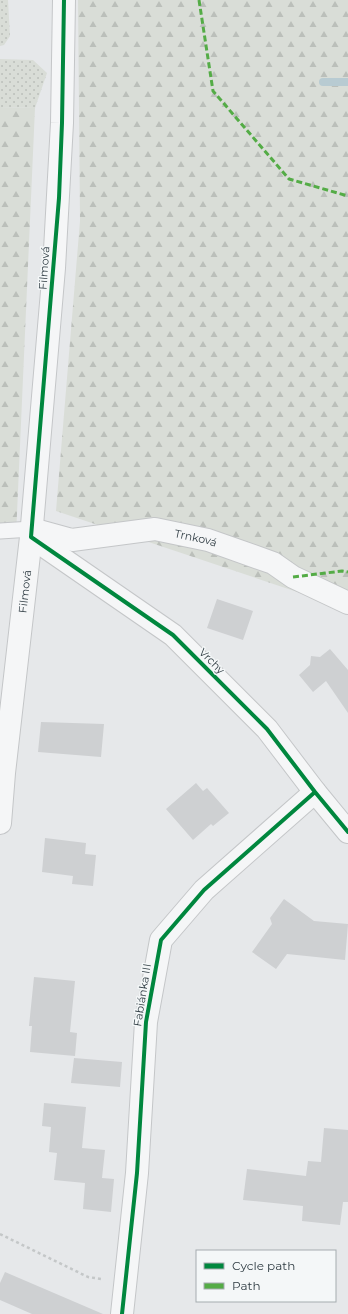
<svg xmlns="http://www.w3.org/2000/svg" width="348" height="1314" viewBox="0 0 348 1314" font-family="Montserrat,sans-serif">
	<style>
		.grass { fill: url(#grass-dots) }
		.forest { fill: url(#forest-firs) }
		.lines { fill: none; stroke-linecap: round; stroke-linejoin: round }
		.stream { stroke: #b8cbd2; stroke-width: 8 }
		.building { fill: #ced0d2 }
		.service-casing { stroke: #c4c6c8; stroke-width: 17 }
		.minor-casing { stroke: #c4c6c8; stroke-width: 24 }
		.path { stroke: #c4c7c8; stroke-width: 2.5; stroke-dasharray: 3 3; stroke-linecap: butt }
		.service { stroke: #f5f6f7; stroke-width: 15 }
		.minor { stroke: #f5f6f7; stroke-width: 22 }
		.quiet { stroke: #54ac46; stroke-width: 3; stroke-dasharray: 6 3; stroke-linecap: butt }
		.cycleway-casing { stroke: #f4f7f8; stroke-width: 6 }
		.cycleway { stroke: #00873e; stroke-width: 4 }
		.labels { text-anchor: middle; stroke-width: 3; stroke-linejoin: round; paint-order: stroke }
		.street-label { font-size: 11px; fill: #2e3b42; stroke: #f4f7f8 }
	</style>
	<defs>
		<pattern id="grass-dots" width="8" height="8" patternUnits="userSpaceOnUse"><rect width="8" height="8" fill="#d9ddd7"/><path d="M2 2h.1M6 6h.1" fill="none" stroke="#bbbfba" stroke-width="1.8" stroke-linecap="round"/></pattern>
		<pattern id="forest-firs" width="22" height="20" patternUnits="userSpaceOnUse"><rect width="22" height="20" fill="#d9ddd7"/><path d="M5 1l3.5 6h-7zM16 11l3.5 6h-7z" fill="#bbbfba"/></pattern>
	</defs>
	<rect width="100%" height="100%" fill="#e6e8ea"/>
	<path class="grass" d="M0,0h8l2,36 -6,9 -4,1z
		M0,59l33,1 14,13 -12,35 -35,-1z"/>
	<path class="forest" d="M78,0h270v609l-292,-98 24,-290z
		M0,107l35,1 -19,428h-16z"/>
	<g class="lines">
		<path class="stream" d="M323,82h25"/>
	</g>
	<path class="building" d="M217,599l36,12 -10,29 -36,-12z
		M330,649l18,21v43l-22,-32 -13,11 -14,-17 11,-10 1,-9 9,1z
		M41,722l63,2 -3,33 -63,-5z
		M196,783l7,8 4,-3 22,25 -16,13 -2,-2 -18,16 -27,-31z
		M45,838l41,5 -1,11 11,1 -3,31 -21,-2 1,-8 -31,-4z
		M284,899l30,22 34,3 -3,36 -58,-6 -11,15 -24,-17 20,-28 -2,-6z
		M34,977l41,4 -5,51 7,1 -2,23 -45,-4 2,-26h-3z
		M74,1058l48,4 -2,25 -49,-4z
		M44,1103l42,4 -4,41 23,2 -3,28 12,1 -3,33 -28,-3 2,-26 -31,-3 3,-27 -8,-1 2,-25 -9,-1z
		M324,1128l24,2v72h-5l-3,23 -38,-4 1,-15 -60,-6 4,-31 59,7 2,-15 13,1z
		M5,1272l98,42h-71l-32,-14v-17z"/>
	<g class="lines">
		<g class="service-casing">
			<path id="service" d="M0,531l32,-2"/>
		</g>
		<g class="minor-casing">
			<g id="minor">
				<path id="s1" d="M32,529l40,11 83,-11 53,11 65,23 20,14 55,26"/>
				<path d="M31,537l142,98 94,94 48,63 33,40"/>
				<path id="s2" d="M0,823l4,-50 27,-236 23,-269 8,-145 2,-123"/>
				<path d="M122,1314l15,-141 9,-151 15,-82 43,-50 111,-98"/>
			</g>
		</g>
		<path class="path" d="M0,1234l88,43 13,2"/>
		<use href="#service" class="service"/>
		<use href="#minor" class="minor"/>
		<path class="quiet" d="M199,0l14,91 76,88 59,17
			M293,577l49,-6 6,1"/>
		<g class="cycleway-casing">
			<path id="cycleway" d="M64,0l-2,123 -3,75 -28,339 142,98 94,94 48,63 33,40
				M122,1314l15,-141 9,-151 15,-82 43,-50 111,-98"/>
		</g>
		<use href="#cycleway" class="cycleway"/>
	</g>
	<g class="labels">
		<g class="street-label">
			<text transform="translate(44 268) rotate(-86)" y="4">Filmová</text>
			<text dy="4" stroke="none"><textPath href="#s1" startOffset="167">Trnková</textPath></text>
			<text dy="4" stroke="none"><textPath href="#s2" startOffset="233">Filmová</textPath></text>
			<text transform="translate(212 661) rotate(45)" y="4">Vrchy</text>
			<text transform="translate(142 995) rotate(-81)" y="4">Fabiánka III</text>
		</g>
	</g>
	<rect x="196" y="1250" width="140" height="52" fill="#f4f7f8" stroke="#a5acaf"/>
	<rect x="204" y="1263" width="20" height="6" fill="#00873e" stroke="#a5acaf"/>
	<text x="232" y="1270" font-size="12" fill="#2e3b42">Cycle path</text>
	<rect x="204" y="1283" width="20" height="6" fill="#54ac46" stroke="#a5acaf"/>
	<text x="232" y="1290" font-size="12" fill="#2e3b42">Path</text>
</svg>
